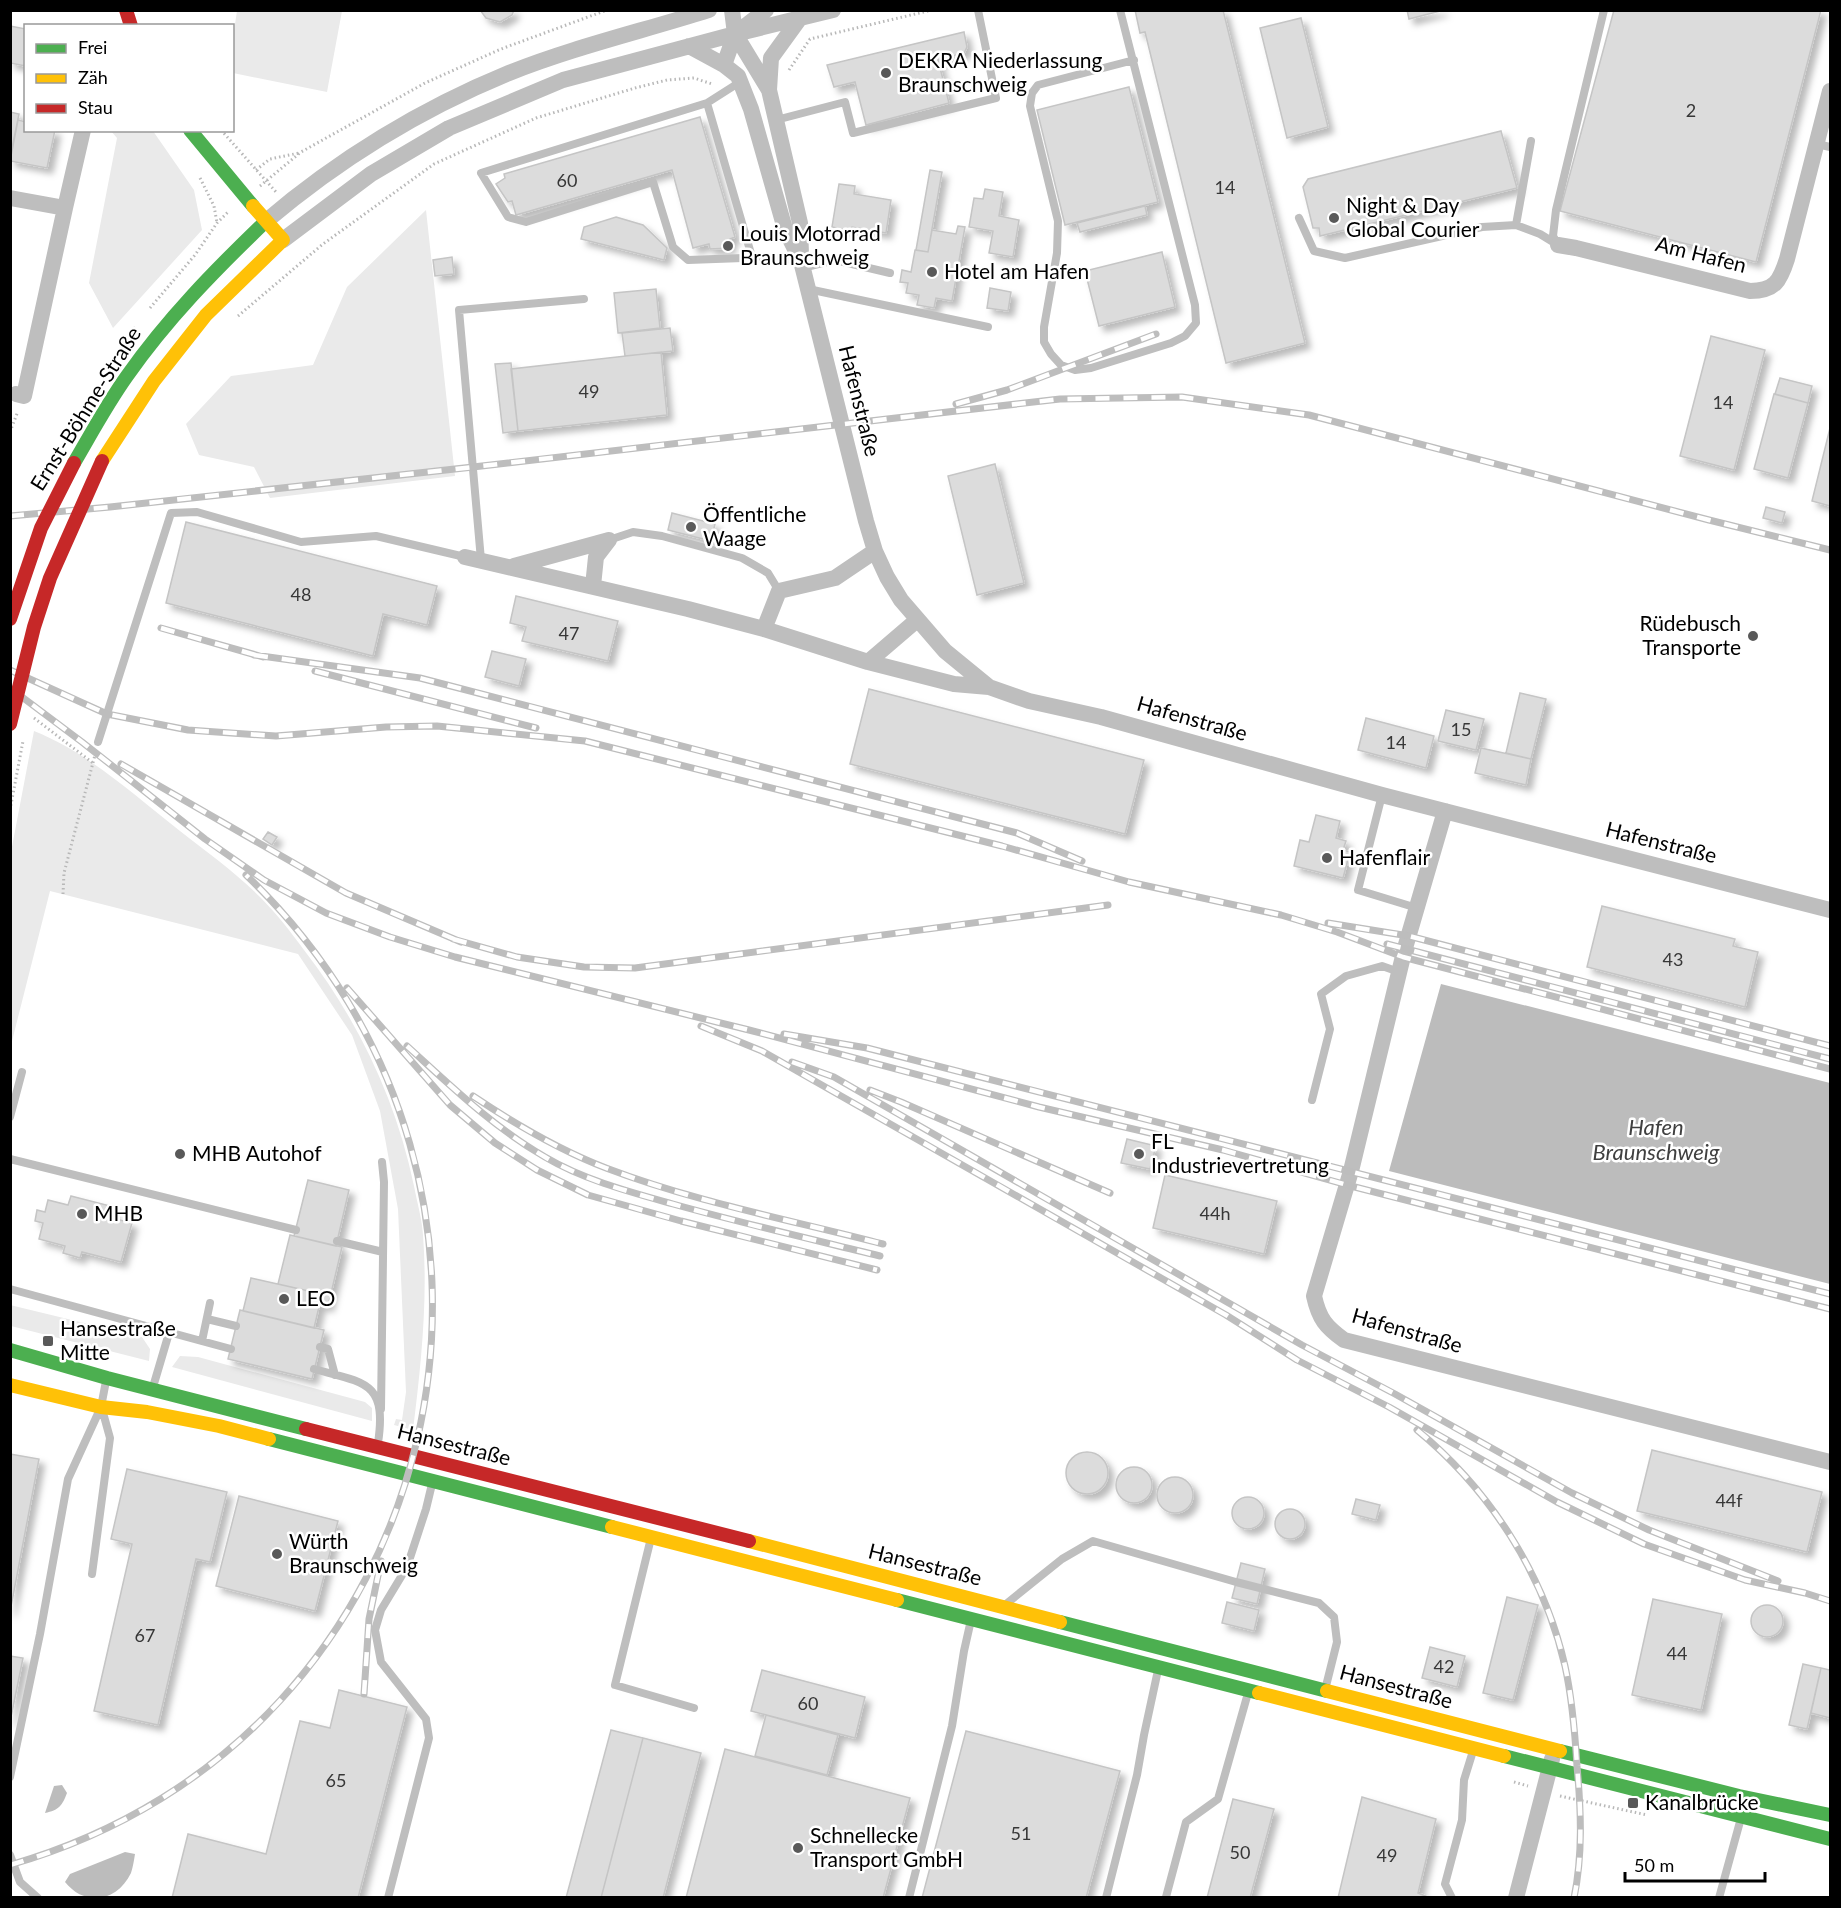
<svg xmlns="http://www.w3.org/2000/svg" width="1841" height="1908" viewBox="0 0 1841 1908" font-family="Lato,sans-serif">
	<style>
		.green { fill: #eaeaea }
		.water { fill: #bcbcbc }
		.building { fill: #dcdcdc; stroke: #c5c5c5; stroke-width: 1.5; filter: url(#shadow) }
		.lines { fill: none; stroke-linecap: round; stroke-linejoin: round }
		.path { stroke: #b8b8b8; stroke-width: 3; stroke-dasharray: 1.5 3; stroke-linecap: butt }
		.lane { stroke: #bebebe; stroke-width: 8 }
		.street { stroke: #bebebe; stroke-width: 16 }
		.fast { stroke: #4caf50; stroke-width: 14 }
		.slow { stroke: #ffc107; stroke-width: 14 }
		.jam { stroke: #c62828; stroke-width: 14 }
		.rail-casing { stroke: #bdbdbd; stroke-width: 7 }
		.rail { stroke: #fff; stroke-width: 4.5; stroke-dasharray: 14; stroke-linecap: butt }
		.jam-bridge { stroke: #c62828; stroke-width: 14 }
		.poi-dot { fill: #595959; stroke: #fff; stroke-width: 2 }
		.labels { text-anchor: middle; stroke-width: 5; stroke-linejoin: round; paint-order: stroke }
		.number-label { font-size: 18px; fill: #373737 }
		.poi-label { font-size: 21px; fill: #000; stroke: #fff; text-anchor: start }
		.street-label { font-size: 21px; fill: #000; stroke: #fff }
		.water-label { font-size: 22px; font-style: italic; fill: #404040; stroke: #fff }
	</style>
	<defs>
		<filter id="shadow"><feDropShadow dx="5.5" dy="5.5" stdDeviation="3" flood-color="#0004"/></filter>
	</defs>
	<rect width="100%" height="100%" fill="#fff"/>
	<path class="green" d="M237,11h105l-15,81 -94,-19v-36z
		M111,131h42l41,59 8,40 -89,98 -24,-45 28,-145z
		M426,210l29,266 -185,22 -16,-31 -55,-12 -13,-31 45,-48 82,-11 34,-78z
		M34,731c55,22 100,64 146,100 27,21 56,42 80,66 16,16 31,35 44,53 54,70 92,149 110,236 3,16 8,33 9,49 5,65 -2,131 -10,195l-19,-5 2,-6 6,1 4,-28 -8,-183 -18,-98 -28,-76 -54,-81 -248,-63 -39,154v-193z
		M10,1305l132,32 8,12 -1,12 -138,-35z
		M180,1356l18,1 167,45 7,6v13l-200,-54z"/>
	<path class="water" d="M1441,984l389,99v201l-441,-113z
		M62,1785l5,8c-5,13 -8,17 -22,20l9,-27z
		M125,1852l10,2c-1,6 -2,13 -4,19 -14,29 -46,34 -66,9l5,-8z"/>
	<path class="building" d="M480,10h34l-2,5 -12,7 -14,-4z
		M1135,10h88l82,333 -79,20 -81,-331 -5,1z
		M1407,10h37l-35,9z
		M1614,10h207l-65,252 -196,-51z
		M1301,18l27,109 -41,11 -27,-110z
		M10,26l16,3v37l-16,-3z
		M964,32l3,15 -3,6 -26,7 11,43 -83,22 -11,-43 -21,5 -7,-22z
		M1129,87l29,115 -93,23 -28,-115z
		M10,112l9,2 -8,39h-1z
		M700,117l35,120 -5,2v9l-20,1 -1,-5 -16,4 -21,-78 -156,45 -4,-14 -4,1 -12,-18 9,-6 -1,-4z
		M18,120l8,2v8h29l-8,38 -37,-7z
		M1501,131l16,57 -197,48 -1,-8h-6l-10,-41 5,-8z
		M930,170l12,2 -14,80 -12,-2z
		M839,184l16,2 -1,8 37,6 -5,33 -34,-6 -1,4 -19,-4z
		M985,189l18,3 -4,24 20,4 -6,37 -24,-4 4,-22 -24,-4 5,-29 9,1z
		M1145,206l2,9 -67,17 -3,-9z
		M616,217l27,8 24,23 -3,12 -83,-21 3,-12z
		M958,226l7,1 -13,74 -16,-3 -2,10 -17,-3 2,-10 -13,-2 2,-10 -8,-1 2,-12 9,2 4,-22 13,2 4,-22 24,4z
		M1162,252l13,55 -76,19 -14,-55z
		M452,257l2,17 -19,2 -2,-16z
		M990,288l21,4 -3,19 -21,-3z
		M656,289l4,39 -42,5 -4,-40z
		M670,328l3,23 -48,5 -3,-23z
		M1711,336l54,14 -31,120 -54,-14z
		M661,352l6,63 -149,16 -7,-62z
		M511,363l7,68 -15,2 -8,-69z
		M1780,378l32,8 -4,17 -33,-9z
		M1774,394l34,9 -20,75 -34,-9z
		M1830,428v78l-18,-5z
		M995,464l29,119 -47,12 -29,-119z
		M1766,507l19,5 -3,11 -19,-5z
		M672,513l43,11 -4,17 -43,-11z
		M186,522l251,64 -10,39 -44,-11 -10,42 -207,-53z
		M516,596l102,25 -10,40 -86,-20 4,-14 -16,-4z
		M492,651l34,8 -7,27 -34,-9z
		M869,689l275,71 -19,74 -275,-70z
		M1520,693l26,6 -15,60 -25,-6z
		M1446,710l38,9 -8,31 -38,-9z
		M1366,718l68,18 -8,32 -68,-18z
		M1481,748l50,11 -5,26 -51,-12z
		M1316,815l24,6 -4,17 10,3 -3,9 7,2 -7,26 -49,-12 6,-26 9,2z
		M268,832l9,5 -5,8 -9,-6z
		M1602,906l133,33 -2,7 25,6 -13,55 -158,-40z
		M1127,1139l29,7 -6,23 -29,-6z
		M1165,1175l112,26 -13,53 -111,-26z
		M308,1180l41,10 -13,56 -42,-10z
		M71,1196l43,11 -2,11 20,5 -11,39 -39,-10 -2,6 -17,-5 2,-7 -26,-7 4,-16 -8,-2 2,-11 8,2 3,-12 20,5z
		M290,1235l52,12 -14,59 -8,-2 2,-10 -44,-10z
		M251,1278l71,16 -8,34 -71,-17z
		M240,1310l84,20 -12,49 -84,-20z
		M1652,1450l170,42 -15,60 -170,-41z
		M1066 1473a21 21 0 1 1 42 0a21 21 0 1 1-42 0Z
		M10,1454l29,5 -29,153z
		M1116 1485a18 18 0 1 1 36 0a18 18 0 1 1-36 0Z
		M127,1469l100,23 -17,70 -14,-3 -38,166 -64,-14 38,-167 -21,-5z
		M1157 1495a18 18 0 1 1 36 0a18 18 0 1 1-36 0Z
		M239,1496l99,25 -23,90 -99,-25z
		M1232 1513a16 16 0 1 1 32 0a16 16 0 1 1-32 0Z
		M1356,1499l24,6 -4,15 -24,-6z
		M1275 1524a15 15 0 1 1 30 0a15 15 0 1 1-30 0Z
		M1241,1563l24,6 -8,35 -25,-6z
		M1507,1597l31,8 -25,95 -30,-7z
		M1653,1599l69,15 -21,96 -69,-15z
		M1227,1602l32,8 -5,21 -32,-8z
		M1751 1621a16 16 0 1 1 32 0a16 16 0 1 1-32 0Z
		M1430,1647l35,9 -8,31 -35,-9z
		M10,1656l13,2 -13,64z
		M1803,1664l18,4 -14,61 -18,-4z
		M1821,1668l9,2v48l-19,-5z
		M762,1670l103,27 -10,41 -104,-27z
		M339,1690l68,17 -49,191h-186l16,-64 78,20 34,-133 30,7z
		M766,1715l72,20 -11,40 -72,-19z
		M611,1730l32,8 -42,160h-35z
		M966,1731l154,40 -34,127h-164z
		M643,1738l58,15 -38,145h-62z
		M725,1749l185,49 -27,100h-197z
		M1362,1797l74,22 -18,74 12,5h-92z
		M1233,1799l41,10 -24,89h-43z"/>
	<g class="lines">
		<path class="path" d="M789,70l21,-31 122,-29
			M221,130l55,62
			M256,170l14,-11 29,-6
			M200,178l14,28 3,17
			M260,186l41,-34 124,-69 76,-34 106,-39
			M150,308l45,-53 22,-32 12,-12
			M238,316l85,-72 111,-80 102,-46 99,-30 32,-8 27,-2 18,6
			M127,338l8,-11
			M10,432l8,-21
			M34,718l59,45
			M10,810l13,-69
			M63,894l1,-21 31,-118
			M1514,1782l14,4
			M1560,1796l87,19"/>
		<path class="lane" d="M1120,10l75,295 1,18 -11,13 -14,7 -80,25 -16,2 -14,-5 -10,-11 -7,-12v-15l13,-74 1,-32 -28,-115 2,-13 6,-8 96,-25
			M740,82l-33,21 -226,70 27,44 18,5 127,-40 20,65 15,13 81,-3 31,4
			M707,103l45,154
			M776,120l69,-18 8,31 143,-35 -18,-88
			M1817,144l13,3
			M1299,218l15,33 31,7 137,-31 34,-2 24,9 18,11
			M1516,225l15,-84
			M1557,243l-4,-7 3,-26 48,-200
			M802,268l33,-8 55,13
			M808,289l180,38
			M609,540l24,-8 29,4 80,22 26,15 11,18
			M481,560l-22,-250 125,-11
			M98,742l73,-229 26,-1 104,30 75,-6 89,21
			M1382,795l-24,95 59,18
			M1312,1100l18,-71 -9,-35 25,-18 36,-10 17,6
			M10,1117l12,-45
			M10,1159l286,71
			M337,1241l46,11
			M10,1289l221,60
			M207,1319l29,7
			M202,1341l8,-38
			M320,1347l8,2 7,26
			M314,1369c52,14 73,13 64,74
			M153,1387l16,-54
			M381,1409l3,-227 -2,-20
			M651,1538l-36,147 79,23
			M92,1574l18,-136 -8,-29
			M1006,1604l56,-45 31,-18 143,41 83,21 15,14 3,25 -12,48
			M10,1777l30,-143 28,-155 33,-72 5,-26
			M10,1855l10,27 18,16
			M1166,1897l20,-75 32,-23 30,-106
			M388,1898l41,-160 -3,-19 -45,-57 -6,-32 6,-20 26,-43 19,-58 6,-25
			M909,1898l43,-172 12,-75 7,-31
			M1106,1898l31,-123 7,-40 14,-65
			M1452,1898l-7,-14 17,-64 2,-40 9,-29
			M1719,1898l22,-80"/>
		<path class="street" d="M732,10l3,24 34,56 31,133 1,32
			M689,46l35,19 14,11 13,33 34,120 16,32 65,260 9,30 12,26 14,23 44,51 44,36 40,14 72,16 281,78 448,115
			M724,65l11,-31 31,-24
			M769,90l2,-32 29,-40
			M10,198l55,10 18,-78
			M265,222c73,-62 156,-113 244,-149 65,-26 134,-42 200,-63
			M283,240l88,-66 78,-46 114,-48 172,-46 98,-24
			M1558,245l18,3 174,43c25,0 30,-10 37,-32l43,-168
			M16,394l8,2 41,-188
			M465,557l223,52 76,20 104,33 86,22 35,3
			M514,566l95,-26
			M593,586l3,-29 13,-17
			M764,629l15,-38 56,-13 40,-27
			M868,662l49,-42
			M1445,811l-40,137 -54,223 -37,125c5,23 12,31 30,44l486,122
			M1516,1898l36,-139"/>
		<path class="fast" d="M190,130l63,76
			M74,463c17,-29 33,-59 53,-87 40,-57 88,-106 138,-154
			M10,1350l97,28 199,51
			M269,1439l343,88
			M897,1600l362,93
			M1060,1622l267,69
			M1560,1751l179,45 91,19
			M1504,1756l326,83"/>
		<path class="slow" d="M102,461l52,-80 52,-66 77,-75 -30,-34
			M10,1385l91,22 46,5 72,14 50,13
			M612,1527l285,73
			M749,1541l311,81
			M1327,1691l233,60
			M1259,1693l245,63"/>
		<path class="jam" d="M126,10l5,16
			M306,1429l443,112"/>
		<g class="rail-casing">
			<path id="rail" d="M956,404l51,-14 149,-56
				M10,516l100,-9 363,-40 587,-68 122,-2 127,18 400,105 121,30
				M161,628l102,29
				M254,655l166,23 597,155 65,28
				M10,670l97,44 81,16 88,6 110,-9 51,-1 148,15 417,105 127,36 152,33 56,17 66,25 427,112
				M315,671l221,57
				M10,688l72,54 123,97 59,41 62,33 64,24 65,20 294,73 290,77 184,43 124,35 483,124
				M121,764l225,129 115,49
				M1328,923l81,13 421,110
				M453,939l64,18 67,10 51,1 473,-63
				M1387,944l443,115
				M347,988l103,117 45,38 42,27 51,25 93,26 196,49
				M701,1026l61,25 464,264 71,45 92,47 168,95 87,42 101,36 60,13 25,8
				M784,1034l83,14 963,246
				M407,1046c44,40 86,81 138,111 39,23 85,35 128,47 68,19 138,35 207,52
				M792,1062l42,15 468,268 93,49 177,99 77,37 129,51
				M870,1090l31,12 209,91
				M473,1096c42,28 86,54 133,72 89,34 185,52 277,76
				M1417,1430c73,60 127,144 148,236 7,32 10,67 12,100 4,44 6,88 -3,132
				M364,1694l5,-75 12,-58
				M10,1865c443,-127 564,-677 236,-990"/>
		</g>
		<use href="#rail" class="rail"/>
		<path class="jam-bridge" d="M10,619l31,-91 33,-65
			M10,724l24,-97 16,-49 52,-117"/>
	</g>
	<g class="poi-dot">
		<circle cx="886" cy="73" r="6"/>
		<circle cx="1334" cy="218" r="6"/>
		<circle cx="728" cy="246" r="6"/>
		<circle cx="932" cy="272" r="6"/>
		<circle cx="691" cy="527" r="6"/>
		<circle cx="1753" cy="636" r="6"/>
		<circle cx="1327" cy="858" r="6"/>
		<circle cx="180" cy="1154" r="6"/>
		<circle cx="1139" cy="1154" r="6"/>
		<circle cx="82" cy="1214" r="6"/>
		<circle cx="284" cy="1299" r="6"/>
		<rect x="42" y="1335" width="12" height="12" rx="3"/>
		<circle cx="277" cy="1554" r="6"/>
		<rect x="1627" y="1797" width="12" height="12" rx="3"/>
		<circle cx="798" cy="1848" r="6"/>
	</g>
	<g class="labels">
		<g class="number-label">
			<text x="1691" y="117">2</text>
			<text x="567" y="187">60</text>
			<text x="1225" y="194">14</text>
			<text x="589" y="398">49</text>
			<text x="1723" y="409">14</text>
			<text x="301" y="601">48</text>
			<text x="569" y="640">47</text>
			<text x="1461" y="736">15</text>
			<text x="1396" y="749">14</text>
			<text x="1673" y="966">43</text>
			<text x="1215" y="1220">44h</text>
			<text x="1729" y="1507">44f</text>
			<text x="145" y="1642">67</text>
			<text x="1677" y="1660">44</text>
			<text x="1444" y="1673">42</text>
			<text x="808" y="1710">60</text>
			<text x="336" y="1787">65</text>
			<text x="1021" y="1840">51</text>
			<text x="1240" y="1859">50</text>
			<text x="1387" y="1862">49</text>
		</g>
		<g class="poi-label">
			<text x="898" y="68">DEKRA Niederlassung<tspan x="898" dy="24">Braunschweig</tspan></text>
			<text x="1346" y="213">Night &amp; Day<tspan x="1346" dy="24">Global Courier</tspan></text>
			<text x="740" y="241">Louis Motorrad<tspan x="740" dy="24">Braunschweig</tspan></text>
			<text x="944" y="279">Hotel am Hafen</text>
			<text x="703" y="522">Öffentliche<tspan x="703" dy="24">Waage</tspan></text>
			<text x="1741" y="631" text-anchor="end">Rüdebusch<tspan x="1741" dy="24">Transporte</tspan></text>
			<text x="1339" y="865">Hafenflair</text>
			<text x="1151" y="1149">FL<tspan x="1151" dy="24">Industrievertretung</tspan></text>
			<text x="192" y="1161">MHB Autohof</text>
			<text x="94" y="1221">MHB</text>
			<text x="296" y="1306">LEO</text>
			<text x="60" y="1336">Hansestraße<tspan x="60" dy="24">Mitte</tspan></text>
			<text x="289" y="1549">Würth<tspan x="289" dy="24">Braunschweig</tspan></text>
			<text x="1645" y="1810">Kanalbrücke</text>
			<text x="810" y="1843">Schnellecke<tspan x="810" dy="24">Transport GmbH</tspan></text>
		</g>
		<g class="street-label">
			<text transform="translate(1701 255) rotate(14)" y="7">Am Hafen</text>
			<text transform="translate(859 401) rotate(76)" y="7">Hafenstraße</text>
			<text transform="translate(86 409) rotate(-58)" y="7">Ernst-Böhme-Straße</text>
			<text transform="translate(1192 719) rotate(16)" y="7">Hafenstraße</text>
			<text transform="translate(1661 843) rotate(14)" y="7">Hafenstraße</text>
			<text transform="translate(1407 1331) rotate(16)" y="7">Hafenstraße</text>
			<text transform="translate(454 1445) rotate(14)" y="7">Hansestraße</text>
			<text transform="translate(925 1565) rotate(14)" y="7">Hansestraße</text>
			<text transform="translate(1396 1687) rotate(15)" y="7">Hansestraße</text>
		</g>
		<g class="water-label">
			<text x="1656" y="1135">Hafen<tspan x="1656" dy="25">Braunschweig</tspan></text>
		</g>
	</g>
	<rect width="1841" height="1908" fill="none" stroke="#000000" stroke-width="24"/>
	<rect x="24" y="24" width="210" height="108" fill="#ffffff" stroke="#999999" stroke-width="1.5"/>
	<rect x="36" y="44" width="30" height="9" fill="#4caf50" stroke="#999999" stroke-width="1.5"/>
	<text x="78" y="54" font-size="18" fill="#000000">Frei</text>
	<rect x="36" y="74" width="30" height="9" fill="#ffc107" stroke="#999999" stroke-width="1.5"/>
	<text x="78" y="84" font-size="18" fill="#000000">Zäh</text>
	<rect x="36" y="104" width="30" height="9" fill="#c62828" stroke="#999999" stroke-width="1.5"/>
	<text x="78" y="114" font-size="18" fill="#000000">Stau</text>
	<path d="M1625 1872v9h140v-9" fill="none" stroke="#000000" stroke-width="3"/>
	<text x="1634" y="1872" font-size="18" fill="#000000" stroke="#ffffff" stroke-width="4.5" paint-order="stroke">50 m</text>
</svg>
